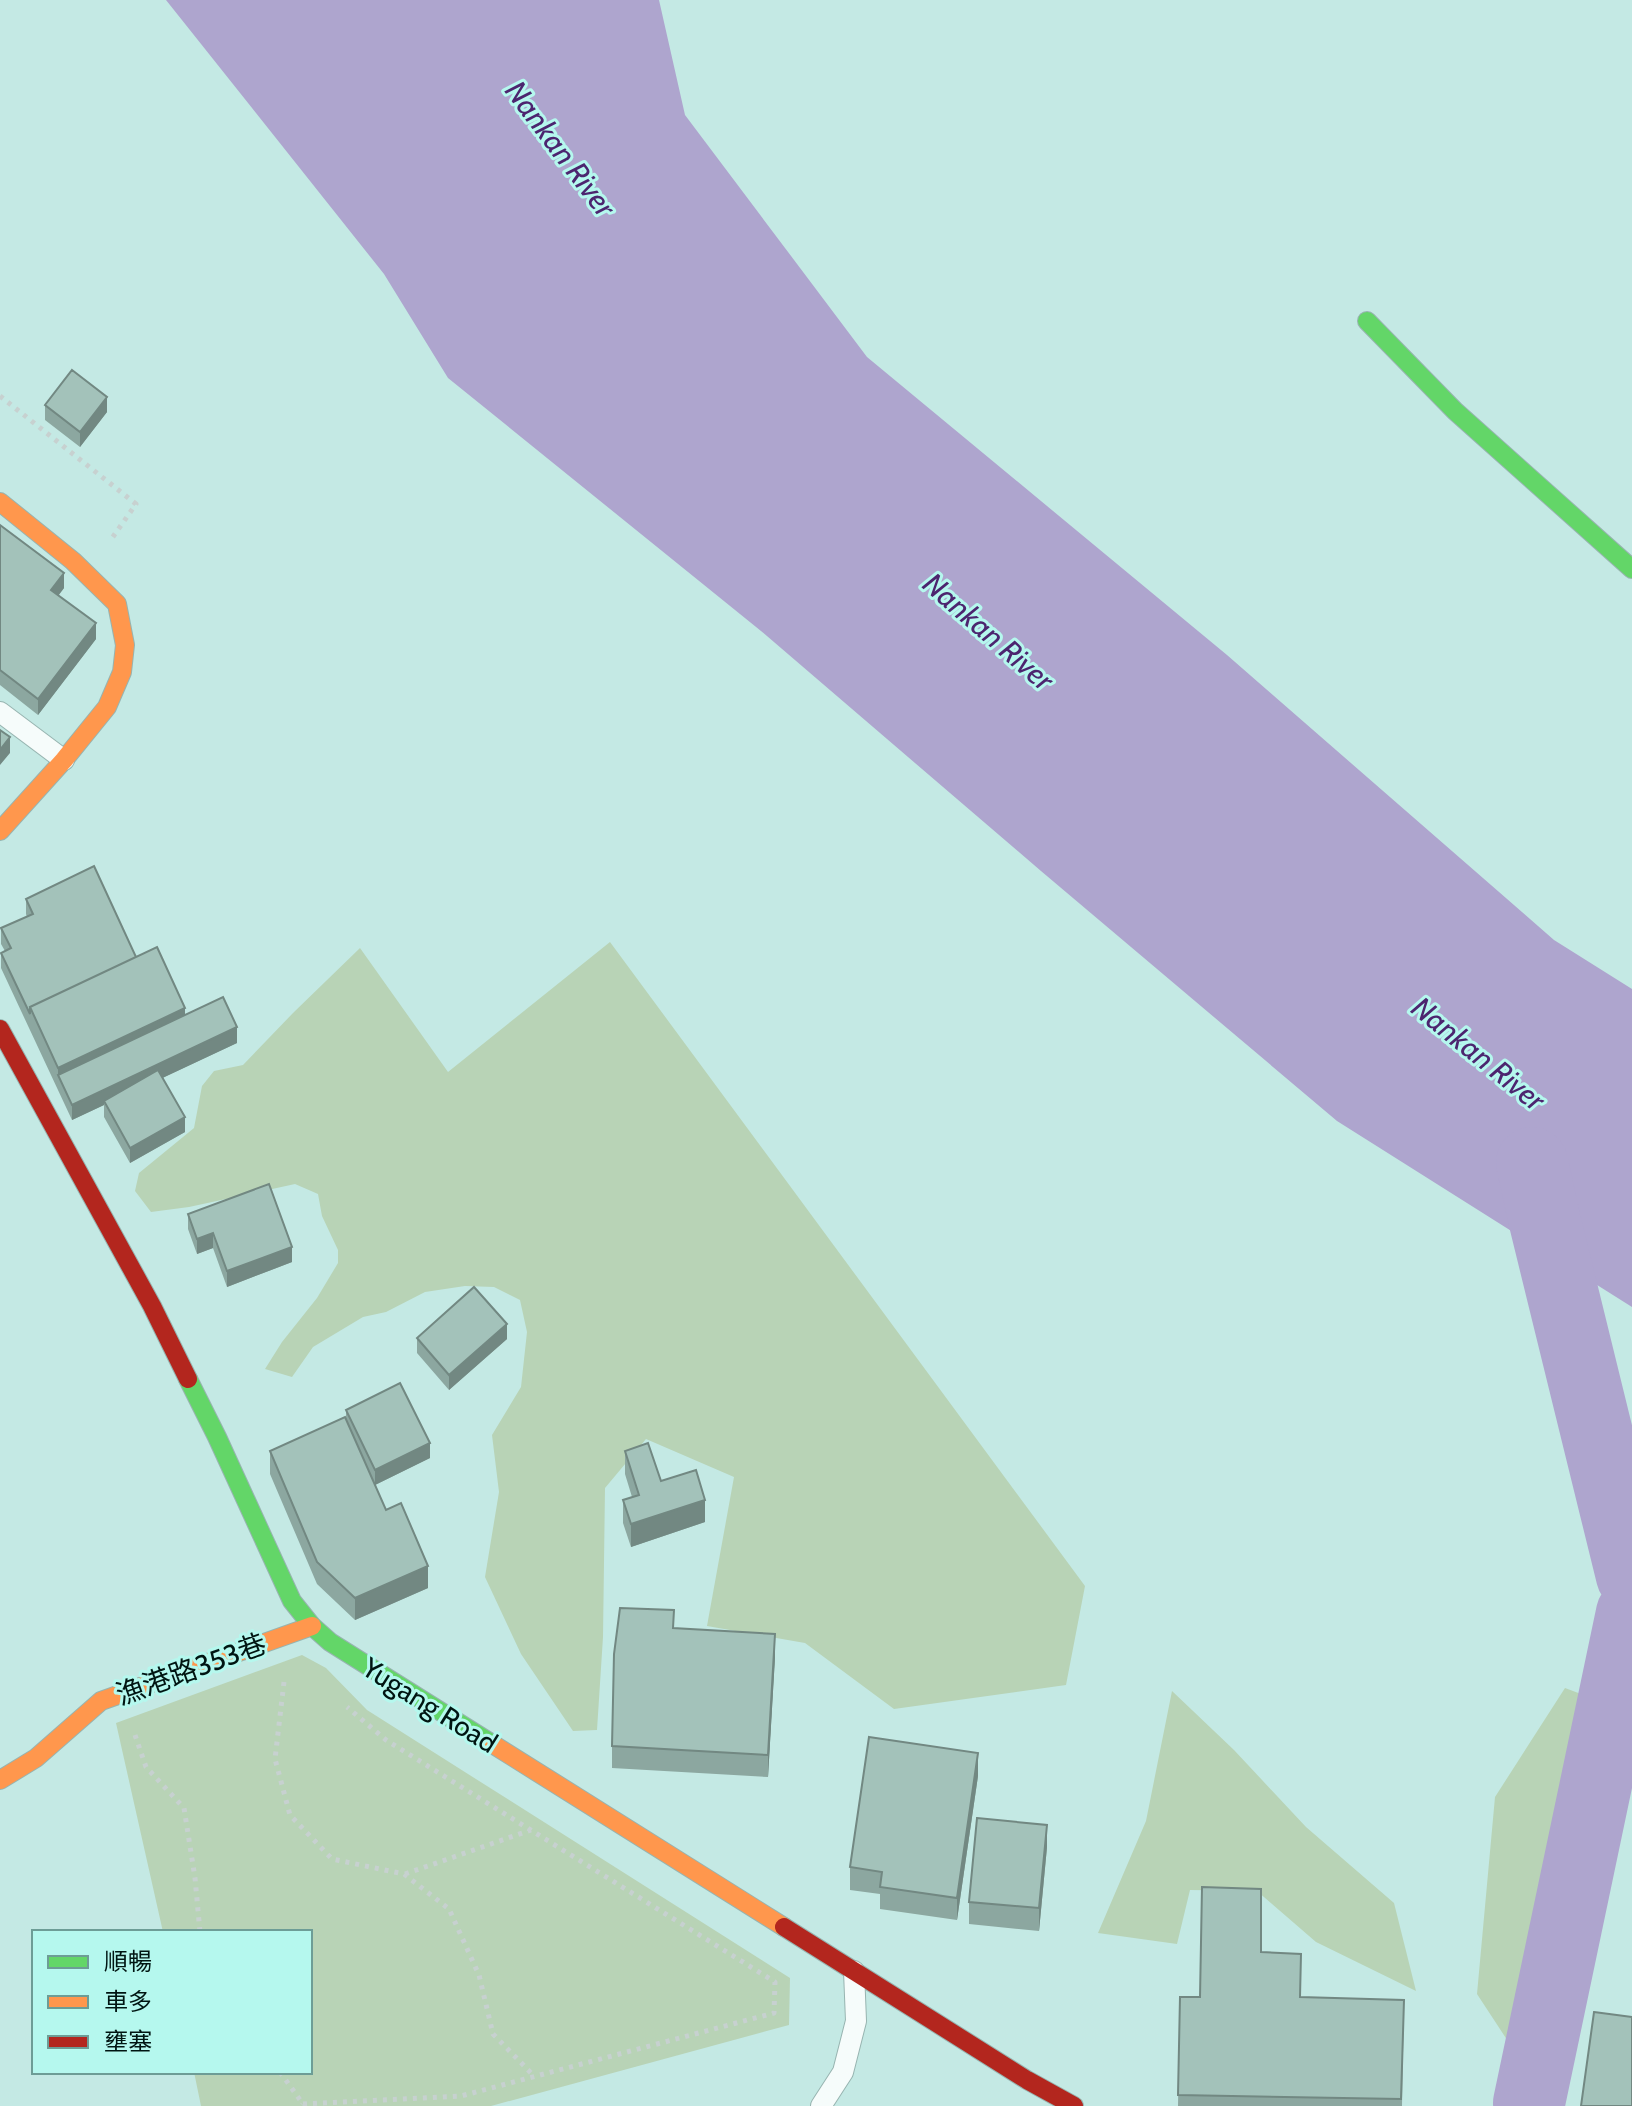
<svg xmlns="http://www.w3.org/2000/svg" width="1632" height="2106" viewBox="0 0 1632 2106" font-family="Cabin,'Noto Sans TC',sans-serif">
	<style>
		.green { fill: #b8d3b6 }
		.water { fill: #aea5ce }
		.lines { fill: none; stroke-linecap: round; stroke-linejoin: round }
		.river { stroke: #aea5ce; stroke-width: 72 }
		.lane-casing { stroke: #97b4b0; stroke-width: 22 }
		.fast-casing { stroke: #97b4b0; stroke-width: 20 }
		.slow-casing { stroke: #97b4b0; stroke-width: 20 }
		.jam-casing { stroke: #97b4b0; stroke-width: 20 }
		.path { stroke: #c7d1d0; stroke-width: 5; stroke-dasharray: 4 6; stroke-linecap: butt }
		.lane { stroke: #f6fcfb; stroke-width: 20 }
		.fast { stroke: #63d668; stroke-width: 18 }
		.slow { stroke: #ff974d; stroke-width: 18 }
		.jam { stroke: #b3261e; stroke-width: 18 }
		.wall { fill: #8ca7a0 }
		.shaded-wall { fill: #728882 }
		.building { fill: #a3c2ba; stroke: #728882; stroke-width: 2 }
		.labels { text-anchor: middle; stroke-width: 6; stroke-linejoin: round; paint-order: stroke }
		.street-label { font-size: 28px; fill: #001512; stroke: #b5f8ee }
		.water-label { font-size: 30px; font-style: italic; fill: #4c256f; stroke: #b5f8ee }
	</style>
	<rect width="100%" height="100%" fill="#c4e9e4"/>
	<path class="green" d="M610,942l475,644 -19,99 -172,24 -89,-66 -98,-17 27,-149 -88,-38 -41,49 -2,149 -6,93 -24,1 -52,-77 -36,-77 14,-85 -7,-57 29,-48 6,-55 -7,-32 -26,-13 -29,-1 -40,6 -39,20 -23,5 -50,30 -21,30 -27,-8 17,-27 35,-44 21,-35v-13l-16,-34 -4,-22 -23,-10 -106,23 -38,5 -16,-21 4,-18 55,-45 8,-42 12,-15 29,-6 50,-52 67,-65 88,124z
		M302,1655l24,13 41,42 423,268 -1,47 -298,81h-290l-7,-34h116v-140h-147l-47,-209z
		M1565,1688l32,12 -80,355 -40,-61 18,-197z
		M1172,1691l62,59 72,77 88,76 22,88 -100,-49 -59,-51 -67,-1 -13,54 -79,-11 48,-112z"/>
	<path class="water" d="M166,0h493l26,115 182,242 360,298 327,285 78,49v318l-295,-186 -296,-250 -280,-240 -313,-253 -64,-104z"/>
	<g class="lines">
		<path class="river" d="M1532,1163l13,59 87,354
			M1529,2103l103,-490"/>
		<g class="lane-casing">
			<path id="lane" d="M0,712l64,48
				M821,2106l22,-34 13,-51 -2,-50"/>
		</g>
		<g class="fast-casing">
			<path id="fast" d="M1367,321l88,90 177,158
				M188,1379l29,58 75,164 20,25 18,16 164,103"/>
		</g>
		<g class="slow-casing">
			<path id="slow" d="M0,502l73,59 44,43 8,41 -3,27 -15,35 -43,53 -64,71
				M494,1745l290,182
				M0,1780l36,-22 65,-57 211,-75"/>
		</g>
		<g class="jam-casing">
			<path id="jam" d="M0,1029l152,277 36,73
				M784,1927l243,153 47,26"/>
		</g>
		<path class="path" d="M0,396l136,108 -26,37
			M284,1682l-9,77 15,56 42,44 72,15 45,35 30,66 14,59 41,42
			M135,1735l11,32 38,41 11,70 5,54
			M405,1874l126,-44
			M280,2072l23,32 -1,1
			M303,2104l158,-8 313,-83 1,-31 -389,-242 -39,-33"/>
		<use href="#lane" class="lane"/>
		<use href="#fast" class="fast"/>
		<use href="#slow" class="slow"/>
		<use href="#jam" class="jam"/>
	</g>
	<path class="wall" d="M45,405l62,7 -27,35 -35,-27z
		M0,525l64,63 -6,8 38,43 -58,76 -38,-30z
		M26,899l110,58 49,58 52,28 -75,35 23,54 -55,31 -26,-46v-12l-32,15 -71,-152v-15l4,-2 -4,-7v-16l26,-11 -1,-3z
		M188,1214l104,48 -65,25 -14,-39 -16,6 -9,-25z
		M417,1338l90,1 -58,51 -32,-37z
		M346,1410l84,48 -55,27 11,25 42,78 -73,32 -38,-36 -47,-110v-23l76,-33z
		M625,1451l36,30 44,41 -74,25 -8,-24v-23l9,-3 -7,-23z
		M674,1628l101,29 -7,120 -156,-9v-22z
		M978,1776l-21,144 -77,-11v-15l-30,-4v-23z
		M1047,1847l-8,84 -70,-7v-22z
		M1261,1952l40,45 103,3 -2,106h-224l2,-109h20z"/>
	<path class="shaded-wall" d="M107,397v15l-27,35v-15z
		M64,573v15l-13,17v-15z
		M96,623v16l-58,76v-16z
		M10,737v16l-10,12v-15z
		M185,1008v22l-127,45v-7z
		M237,1027v16l-132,62 -1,-4v4l-32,15v-15z
		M185,1117v15l-55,31v-15z
		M213,1233v15l-16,6v-15z
		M292,1247v15l-65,25v-16z
		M507,1324v15l-58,51v-15z
		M430,1443v15l-55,27v-15z
		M705,1500v22l-74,25v-23z
		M428,1566v22l-73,32v-22z
		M775,1634v23l-7,120v-22z
		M978,1753v23l-21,144v-22z
		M1047,1825v22l-8,84v-23z"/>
	<path class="building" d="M72,370l35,27 -27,35 -35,-27z
		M0,525l64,48 -13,17 45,33 -58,76 -38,-29z
		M0,730l10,7 -10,13z
		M94,866l42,91 -106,50v7l-29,-61 10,-5 -10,-20 32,-14 -7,-15z
		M157,947l28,61 -127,60 -28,-61z
		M223,997l14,30 -165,78 -14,-30z
		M158,1070l27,47 -55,31 -26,-47z
		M269,1184l23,63 -65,24 -14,-38 -16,6 -9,-25z
		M474,1287l33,37 -58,51 -32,-37z
		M400,1383l30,60 -55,27 -29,-60z
		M345,1417l41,93 15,-7 27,63 -73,32 -38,-36 -47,-111z
		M648,1443l13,38 35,-11 9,30 -74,24 -8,-24 16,-5 -14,-44z
		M620,1608l54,2 -1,18 102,6 -7,121 -156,-9 2,-92z
		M869,1737l109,16 -21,145 -77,-11 2,-15 -32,-5z
		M977,1818l70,7 -8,83 -70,-6z
		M1202,1887l59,2v63l40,2 -1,43 104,3 -3,99 -223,-4 2,-98h20z
		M1594,2012l38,5v89h-51z"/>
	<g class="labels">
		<g class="street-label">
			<text transform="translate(191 1669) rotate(-20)" y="10">漁港路353巷</text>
			<text transform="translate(430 1705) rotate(32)" y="10">Yugang Road</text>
		</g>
		<g class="water-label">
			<text transform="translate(560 149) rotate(53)" y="10">Nankan River</text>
			<text transform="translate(988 632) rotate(41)" y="10">Nankan River</text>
			<text transform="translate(1478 1054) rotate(39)" y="10">Nankan River</text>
		</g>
	</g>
	<rect x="32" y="1930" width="280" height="144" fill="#b5f8ee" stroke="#6d9d96" stroke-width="2"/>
	<rect x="48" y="1956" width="40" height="12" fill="#63d668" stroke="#6d9d96" stroke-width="2"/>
	<text x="104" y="1970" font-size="24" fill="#001512">順暢</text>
	<rect x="48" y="1996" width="40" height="12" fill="#ff974d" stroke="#6d9d96" stroke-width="2"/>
	<text x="104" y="2010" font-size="24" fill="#001512">車多</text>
	<rect x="48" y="2036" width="40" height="12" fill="#b3261e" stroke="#6d9d96" stroke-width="2"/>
	<text x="104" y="2050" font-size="24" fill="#001512">壅塞</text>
</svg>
